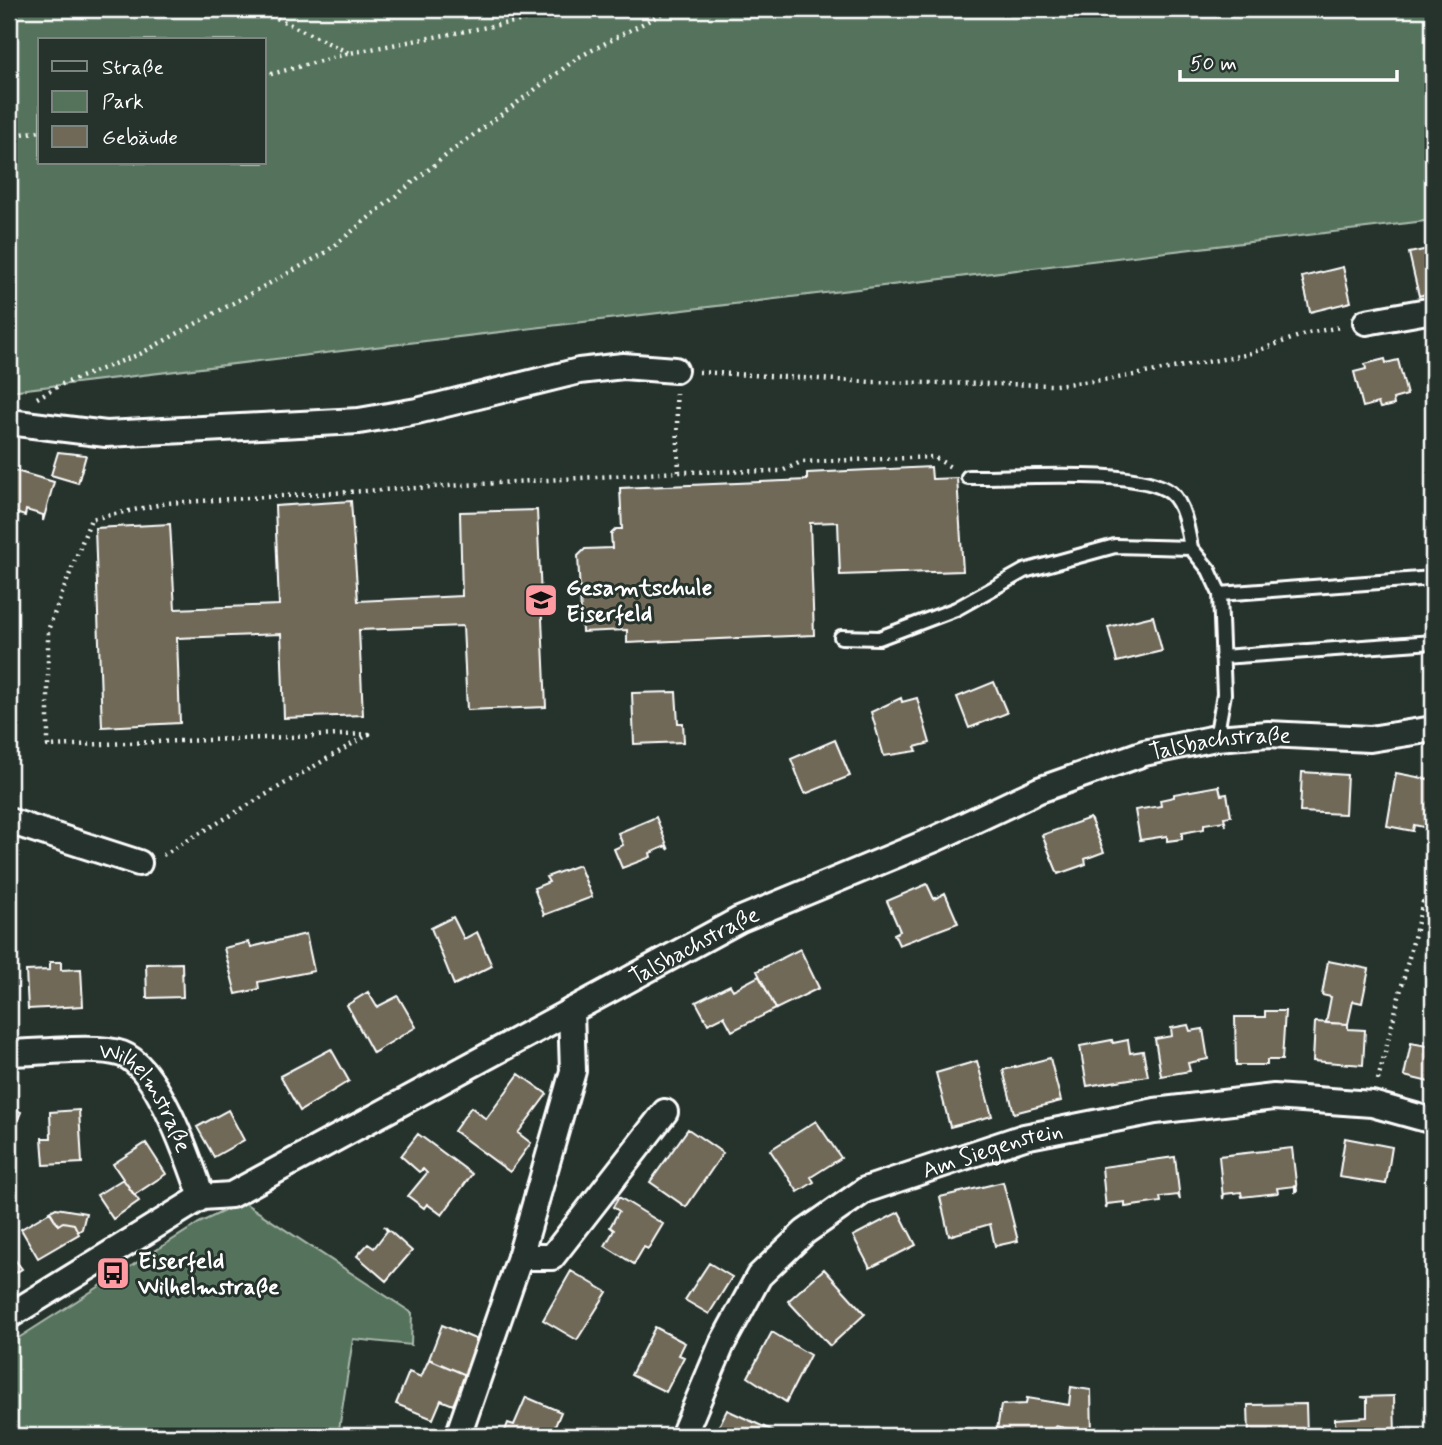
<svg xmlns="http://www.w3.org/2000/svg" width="1442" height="1445" viewBox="0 0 1442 1445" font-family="Mynerve,sans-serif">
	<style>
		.green { fill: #55735b; stroke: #aab9ad; stroke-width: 2; fill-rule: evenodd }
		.building { fill: #706958; stroke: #fff; stroke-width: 2 }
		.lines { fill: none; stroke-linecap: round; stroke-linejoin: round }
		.lane-casing { stroke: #fff; stroke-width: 18 }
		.street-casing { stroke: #fff; stroke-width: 30 }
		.path { stroke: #fff; stroke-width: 4.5; stroke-dasharray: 2 5; stroke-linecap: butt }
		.lane { stroke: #26332d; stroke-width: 12 }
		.street { stroke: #26332d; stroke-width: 24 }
		.labels { text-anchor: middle; stroke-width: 6; stroke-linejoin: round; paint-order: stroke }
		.poi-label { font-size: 23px; font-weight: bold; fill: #fff; stroke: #26332d; text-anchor: start }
		.street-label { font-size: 23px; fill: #fff; stroke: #26332d }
	</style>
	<rect width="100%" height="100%" fill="#26332d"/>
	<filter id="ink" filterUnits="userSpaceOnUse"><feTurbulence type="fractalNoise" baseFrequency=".0143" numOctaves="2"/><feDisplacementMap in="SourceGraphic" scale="14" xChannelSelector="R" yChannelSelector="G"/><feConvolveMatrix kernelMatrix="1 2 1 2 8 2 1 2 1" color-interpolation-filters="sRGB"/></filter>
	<g filter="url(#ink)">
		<path class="green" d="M9,9h1424v211l-1424,171zM40,40h224v123h-224z
			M243,1202l169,111 -1,32 -58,-6 -15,97h-329v-92l190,-121z"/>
		<path class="building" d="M1433,248v44l-14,4 -10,-43z
			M1343,267l8,35 -41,10 -8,-35z
			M1385,359l1,4 12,-3 9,35 -14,4 1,6 -14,3 -2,-5 -15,4 -9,-35 12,-3 -1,-5z
			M58,452l28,3 -8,28 -27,-8z
			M931,467l1,12 25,-1 6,93 -123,4 -2,-53 -28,1 4,112 -187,8v-13l-45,2 -4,-76 7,-7 27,-1 -1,-14 5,-5h6l-2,-41 187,-8v-7z
			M9,469l45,13 -11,39v-6l-17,-5 -1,6 -16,-5z
			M351,501l7,100 104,-5 -2,-84 77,-2 9,197 -79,3 -4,-84 -104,4 4,85 -79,3 -3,-84 -104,4 3,85 -78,4 -7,-199 75,-4 5,85 104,-4 -4,-99z
			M1153,616l9,35 -45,11 -9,-35z
			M994,682l13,31 -38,15 -12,-31z
			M676,692l2,31h5l1,19 -50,2 -2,-51z
			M901,698l1,4 15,-4 13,45 -15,4 2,4 -33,5 -13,-44z
			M835,740l15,36 -45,18 -14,-35z
			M1302,772l45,3 -2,39 -45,-2z
			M1396,773l37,7v49l-19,-4 -1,6 -26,-5z
			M1219,786l2,9 6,-1 4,22 -7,1 2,9 -2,-5 -20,3v5l-22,4v6l-15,2v-5l-27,4 -5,-30 26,-4 -1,-6 14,-3v-3z
			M656,817l13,33 -3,-4 -16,7 1,4 -29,11 -8,-19 9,-4 -5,-12z
			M1090,818l14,34 -19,7 1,5 -28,10 -16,-39z
			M579,865l13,32 -48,18 -10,-27 15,-6 -3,-5z
			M927,884l7,15 11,-6 13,30 -59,22 -5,-11 6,-3 -13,-30z
			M453,917l11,22 13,-7 15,34 -38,19 -23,-57z
			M306,934l8,37 -56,11 1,7 -23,5 -12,-46 25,-6 2,5z
			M800,949l19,39 -43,21 -19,-38z
			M1328,961l41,8 -7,34 -9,-2 -5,23 -22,-1 5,-26 -9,-2z
			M50,962h11v8l20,-1 2,37 -55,3 -2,-38 24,-1z
			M182,963l1,34 -36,1 -1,-34z
			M759,976l17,33 -44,22 -8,-15 -16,8 -12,-22 34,-17 3,5z
			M368,992l9,15 21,-11 18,31 -43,26 -26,-48z
			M1265,1011h20l-3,49h-15v5h-31l-1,-48h30z
			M1315,1022l33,2v5l17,1 -2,35 -50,-4z
			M1188,1025l2,6 13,-2 5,30 -20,4 2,8 -29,5 -6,-37 17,-3 -1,-8z
			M1112,1040l1,3 15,-3 2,13 13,-2 5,25 -61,10 -7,-40z
			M1411,1043l22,4v36l-29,-7z
			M331,1049l18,32 -49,30 -20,-35z
			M1050,1058l11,43 -47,12 -11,-43z
			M977,1061l15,55 -42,11 -14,-54z
			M519,1074l28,20 -29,39 13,10 -21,29 -56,-41 17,-24 15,12z
			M9,1107l12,5 -12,28z
			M79,1110l3,53 -38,2 -2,-27h9l-1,-26z
			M228,1110l16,30 -30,17 -17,-30z
			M816,1121l25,37 -30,19 3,5 -16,10 -28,-42z
			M688,1129l35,24 -37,54 -36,-25z
			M418,1134l54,40 -30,41 -15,-11 -3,4 -16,-12 19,-23 -4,-4 -4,3 -18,-16z
			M1345,1138l47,9 -6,37 -47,-7z
			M146,1143l20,31 -32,21 -21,-31z
			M1292,1148l5,43 -2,1v-6l-18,2 1,5 -36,4 -1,-5 -17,2 -1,5 -4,-43z
			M1175,1157l5,43 -2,-5 -18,2 1,5 -36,5v-5l-18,2 -1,5 -4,-42z
			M123,1179l16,22 -26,18 -16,-24z
			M1003,1182l15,59 -23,5 -5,-22 -41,12 -9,-39z
			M619,1197l44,27 -15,25 -4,-2 -10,17 -29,-18 9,-16 -4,-3 9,-16 -6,-4z
			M56,1208l30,5 -4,16 -4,3 -4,-8 -11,-2 -5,3 -8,-14z
			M50,1212l8,13 5,-3 11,2 5,10 -41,24 -17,-29z
			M899,1212l17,33 -46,23 -17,-32z
			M384,1226l28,25 -26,30 -29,-25 11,-12 6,4 13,-17z
			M9,1252l13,17 -13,8z
			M709,1263l23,14 -23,37 -24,-14z
			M824,1269l41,45 -35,32 -42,-45z
			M571,1271l36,21 -30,48 -34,-20z
			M442,1325l38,16 -14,34 -37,-16z
			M655,1327l30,16 -6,12 5,2 -18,35 -35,-17z
			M772,1332l38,23 -24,47 -38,-25z
			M429,1359l37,16 -13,30 -12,-5 -8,19 -37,-15 13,-32 12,5z
			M1071,1387l20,3 1,44 -37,-8 -2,10h-57l5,-31 25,-1 1,-6 42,7z
			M1394,1396l1,40h-60v-17l32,-2v-19l-6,-1z
			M526,1397l35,15 -10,24h-48l5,-13 6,2z
			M1306,1404l1,32h-58l-1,-31z
			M727,1410l46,21 -3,5h-56z"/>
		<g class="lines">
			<g class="lane-casing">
				<path id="lane" d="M968,477c45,1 171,-10 203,16 13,11 17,38 20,55
					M1220,594l213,-16
					M841,637l38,1 77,-29 68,-38 91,-25 76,2 18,22 11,24 4,100 -8,44
					M1222,657l211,-15"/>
			</g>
			<g class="street-casing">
				<g id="street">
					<path d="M1366,322l67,-12"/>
					<path d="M9,422l97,12 253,-13 58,-10 162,-40 44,-5 52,4"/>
					<path d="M9,821l130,42"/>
					<path id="s1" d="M9,1053c29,0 88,-8 113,1 36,13 68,108 80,143"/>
					<path d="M520,1257h32l113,-145"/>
					<path id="s2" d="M9,1316l193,-119 29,-2 508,-275 196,-81 104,-49 105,-37 72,-15 52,-4 102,5 63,-10"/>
					<path d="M458,1436l62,-179 53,-186 -2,-60"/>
					<path id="s3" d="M683,1436l39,-92 37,-68 46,-44 60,-42 159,-53 131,-26 119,-14 98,7 61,17"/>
				</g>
			</g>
			<path class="path" d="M258,9l91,44
				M264,76l86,-23 195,-37 17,-7
				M9,136l31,-5
				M699,372l172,10 184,3 57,-6 133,-24 63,-22 33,-6
				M676,393l3,79
				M37,398l23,-13 80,-31 185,-101 124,-100 130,-96 92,-48
				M163,855l206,-121 -321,12v-116l43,-111 76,-16 512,-31 103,-1 19,-9 133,-5 18,11
				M1378,1080l45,-178 10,2"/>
			<use href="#lane" class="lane"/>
			<use href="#street" class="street"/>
		</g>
	</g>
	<defs>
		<g id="school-square" transform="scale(1.75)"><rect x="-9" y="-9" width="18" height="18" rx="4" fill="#ff9aa2" stroke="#26332d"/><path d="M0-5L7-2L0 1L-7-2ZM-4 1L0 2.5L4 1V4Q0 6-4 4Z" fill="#111"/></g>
		<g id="bus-square" transform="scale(1.75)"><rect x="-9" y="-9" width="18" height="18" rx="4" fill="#ff9aa2" stroke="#26332d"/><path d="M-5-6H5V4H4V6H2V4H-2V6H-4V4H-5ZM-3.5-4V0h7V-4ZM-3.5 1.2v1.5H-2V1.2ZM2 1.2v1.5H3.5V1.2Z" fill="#111"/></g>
	</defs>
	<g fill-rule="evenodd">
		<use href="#school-square" x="541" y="600"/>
		<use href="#bus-square" x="113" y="1273"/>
	</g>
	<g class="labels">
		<g class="poi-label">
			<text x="566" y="595">Gesamtschule<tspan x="566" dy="26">Eiserfeld</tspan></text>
			<text x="138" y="1268">Eiserfeld<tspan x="138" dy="26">Wilhelmstraße</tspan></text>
		</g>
		<g class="street-label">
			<text dy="8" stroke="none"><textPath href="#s2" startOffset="1349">Talsbachstraße</textPath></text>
			<text dy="8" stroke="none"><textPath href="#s2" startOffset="782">Talsbachstraße</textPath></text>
			<text dy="8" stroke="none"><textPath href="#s1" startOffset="161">Wilhelmstraße</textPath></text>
			<text dy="8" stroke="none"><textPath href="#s3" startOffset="448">Am Siegenstein</textPath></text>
		</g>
	</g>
	<rect width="1442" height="1445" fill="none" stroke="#26332d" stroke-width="35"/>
	<rect x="18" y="18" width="1407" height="1410" fill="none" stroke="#fff" stroke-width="2.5" filter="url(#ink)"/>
	<rect x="38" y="38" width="228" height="126" fill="#26332d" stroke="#7d8581" stroke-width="2"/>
	<rect x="52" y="61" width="35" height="10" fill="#26332d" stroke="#7d8581" stroke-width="2"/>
	<text x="102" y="74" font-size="21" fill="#ffffff">Straße</text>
	<rect x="52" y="91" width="35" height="21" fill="#55735b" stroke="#7d8581" stroke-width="2"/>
	<text x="102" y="108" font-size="21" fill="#ffffff">Park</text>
	<rect x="52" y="126" width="35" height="21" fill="#706958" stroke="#7d8581" stroke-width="2"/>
	<text x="102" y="144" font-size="21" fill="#ffffff">Gebäude</text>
	<path d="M1180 70v10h217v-10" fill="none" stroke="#ffffff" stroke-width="3.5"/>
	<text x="1190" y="70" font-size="21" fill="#ffffff" stroke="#26332d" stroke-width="5" paint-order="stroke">50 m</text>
</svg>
